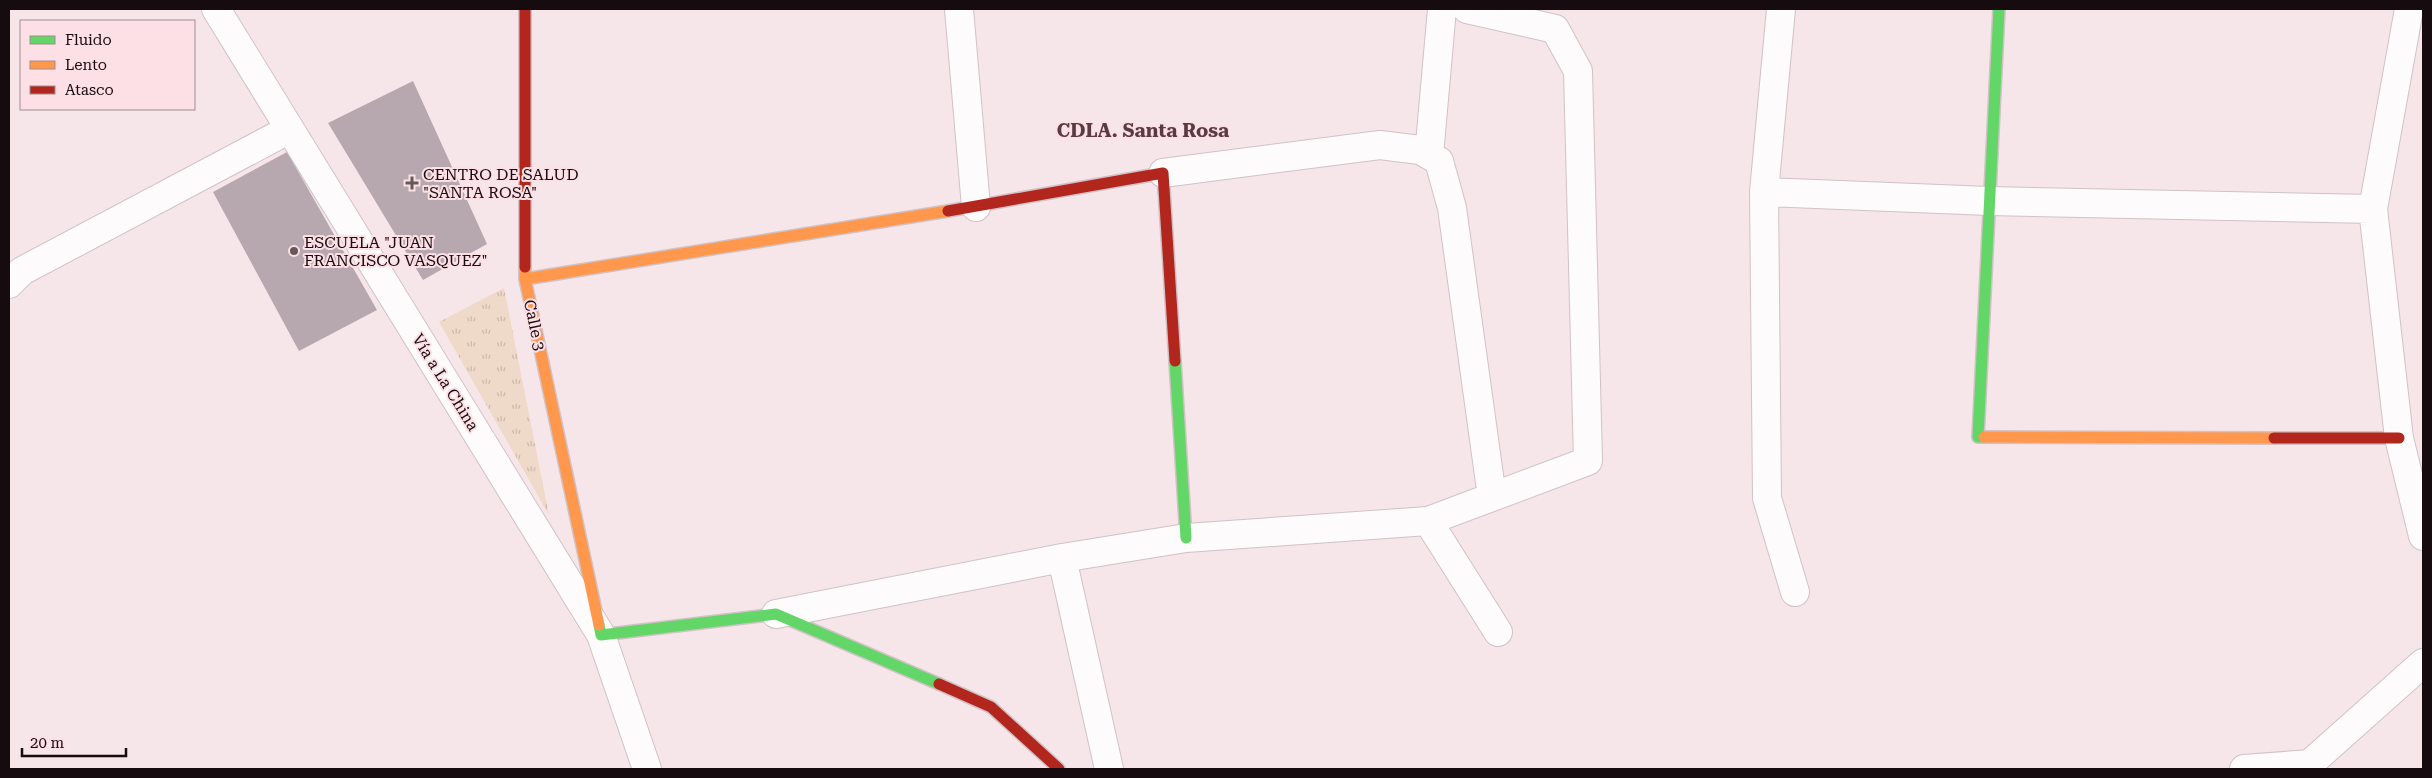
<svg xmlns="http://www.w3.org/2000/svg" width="2432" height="778" viewBox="0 0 2432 778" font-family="'Roboto Serif',serif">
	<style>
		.park { fill: url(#park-tufts) }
		.building { fill: #b7a8b0 }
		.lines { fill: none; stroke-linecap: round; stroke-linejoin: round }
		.street-casing { stroke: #d0c2c5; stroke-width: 30 }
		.fast-casing { stroke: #d0c2c5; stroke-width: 14 }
		.slow-casing { stroke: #d0c2c5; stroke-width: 14 }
		.jam-casing { stroke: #d0c2c5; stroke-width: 14 }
		.street { stroke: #fefbfc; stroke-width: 28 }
		.fast { stroke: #63d668; stroke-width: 11 }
		.slow { stroke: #ff974d; stroke-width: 11 }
		.jam { stroke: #b3261e; stroke-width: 11 }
		.poi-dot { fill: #65585b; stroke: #fde0e5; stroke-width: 2 }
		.labels { text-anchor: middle; stroke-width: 4; stroke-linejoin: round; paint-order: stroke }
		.poi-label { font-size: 16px; fill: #160b0e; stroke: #fde0e5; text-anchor: start }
		.street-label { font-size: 16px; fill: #160b0e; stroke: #fde0e5 }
		.quarter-label { font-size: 19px; font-weight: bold; fill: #593c42; stroke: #fde0e5 }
	</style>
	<defs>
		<pattern id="park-tufts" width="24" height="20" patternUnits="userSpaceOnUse" patternTransform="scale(1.25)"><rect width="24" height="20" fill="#efd9c9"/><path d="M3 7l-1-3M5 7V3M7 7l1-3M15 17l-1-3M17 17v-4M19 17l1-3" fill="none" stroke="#ccb9ab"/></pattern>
	</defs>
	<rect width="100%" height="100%" fill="#f7e6e9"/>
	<path class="park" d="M504,288l45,227 -110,-193z"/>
	<path class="building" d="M413,81l74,163 -64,36 -95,-157z
		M287,152l90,158 -78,41 -86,-159z"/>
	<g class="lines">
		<g class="street-casing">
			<path id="street" d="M216,9l385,626 46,134
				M959,9l17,198
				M1781,9l-17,183 225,9 384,8
				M2409,9l-36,200 26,229 24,98
				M1429,155l13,-146
				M1163,173l217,-28 40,5 19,11 13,47 40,289
				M1764,192l3,306 28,94
				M9,284l13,-13 268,-142
				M1428,521l160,-60 -10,-390 -23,-42 -88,-20
				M1062,558l124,-20 242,-17 70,111
				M776,614l286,-56 47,211
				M2244,769l66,-5
				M2304,769l119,-106"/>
		</g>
		<g class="fast-casing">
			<path id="fast" d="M1175,361l11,177
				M1984,437h-6l21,-428
				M599,625l2,10 175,-21 163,70"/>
		</g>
		<g class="slow-casing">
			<path id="slow" d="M525,267v12l74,346
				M525,279l423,-68
				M1984,437l290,1"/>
		</g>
		<g class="jam-casing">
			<path id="jam" d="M525,9v258
				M948,211l215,-38 12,188
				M2274,438h125
				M939,684l52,23 68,62"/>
		</g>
		<use href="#street" class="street"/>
		<use href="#fast" class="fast"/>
		<use href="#slow" class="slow"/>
		<use href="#jam" class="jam"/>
	</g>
	<g class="poi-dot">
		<path d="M409.5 175.5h5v5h5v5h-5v5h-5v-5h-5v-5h5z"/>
		<circle cx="294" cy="251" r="5"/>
	</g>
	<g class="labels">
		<g class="poi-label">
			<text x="423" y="180">CENTRO DE SALUD<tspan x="423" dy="18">"SANTA ROSA"</tspan></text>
			<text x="304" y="248">ESCUELA "JUAN<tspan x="304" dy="18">FRANCISCO VASQUEZ"</tspan></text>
		</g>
		<g class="street-label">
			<text transform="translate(535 325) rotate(78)" y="6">Calle 3</text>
			<text transform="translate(446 382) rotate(58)" y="6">Vía a La China</text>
		</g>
		<g class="quarter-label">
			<text x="1143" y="137">CDLA. Santa Rosa</text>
		</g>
	</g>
	<rect width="2432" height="778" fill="none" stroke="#160b0e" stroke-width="20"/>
	<rect x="20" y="20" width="175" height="90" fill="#fde0e5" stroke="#a18b8f"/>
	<rect x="30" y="36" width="25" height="8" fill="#63d668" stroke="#a18b8f"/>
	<text x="65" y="45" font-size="15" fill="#160b0e">Fluido</text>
	<rect x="30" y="61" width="25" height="8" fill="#ff974d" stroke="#a18b8f"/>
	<text x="65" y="70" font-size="15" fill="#160b0e">Lento</text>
	<rect x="30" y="86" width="25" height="8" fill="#b3261e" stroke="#a18b8f"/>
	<text x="65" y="95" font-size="15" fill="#160b0e">Atasco</text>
	<path d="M22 748v8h104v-8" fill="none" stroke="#160b0e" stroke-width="2.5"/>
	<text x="30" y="748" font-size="15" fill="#160b0e" stroke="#fde0e5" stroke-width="4" paint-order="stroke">20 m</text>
</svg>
